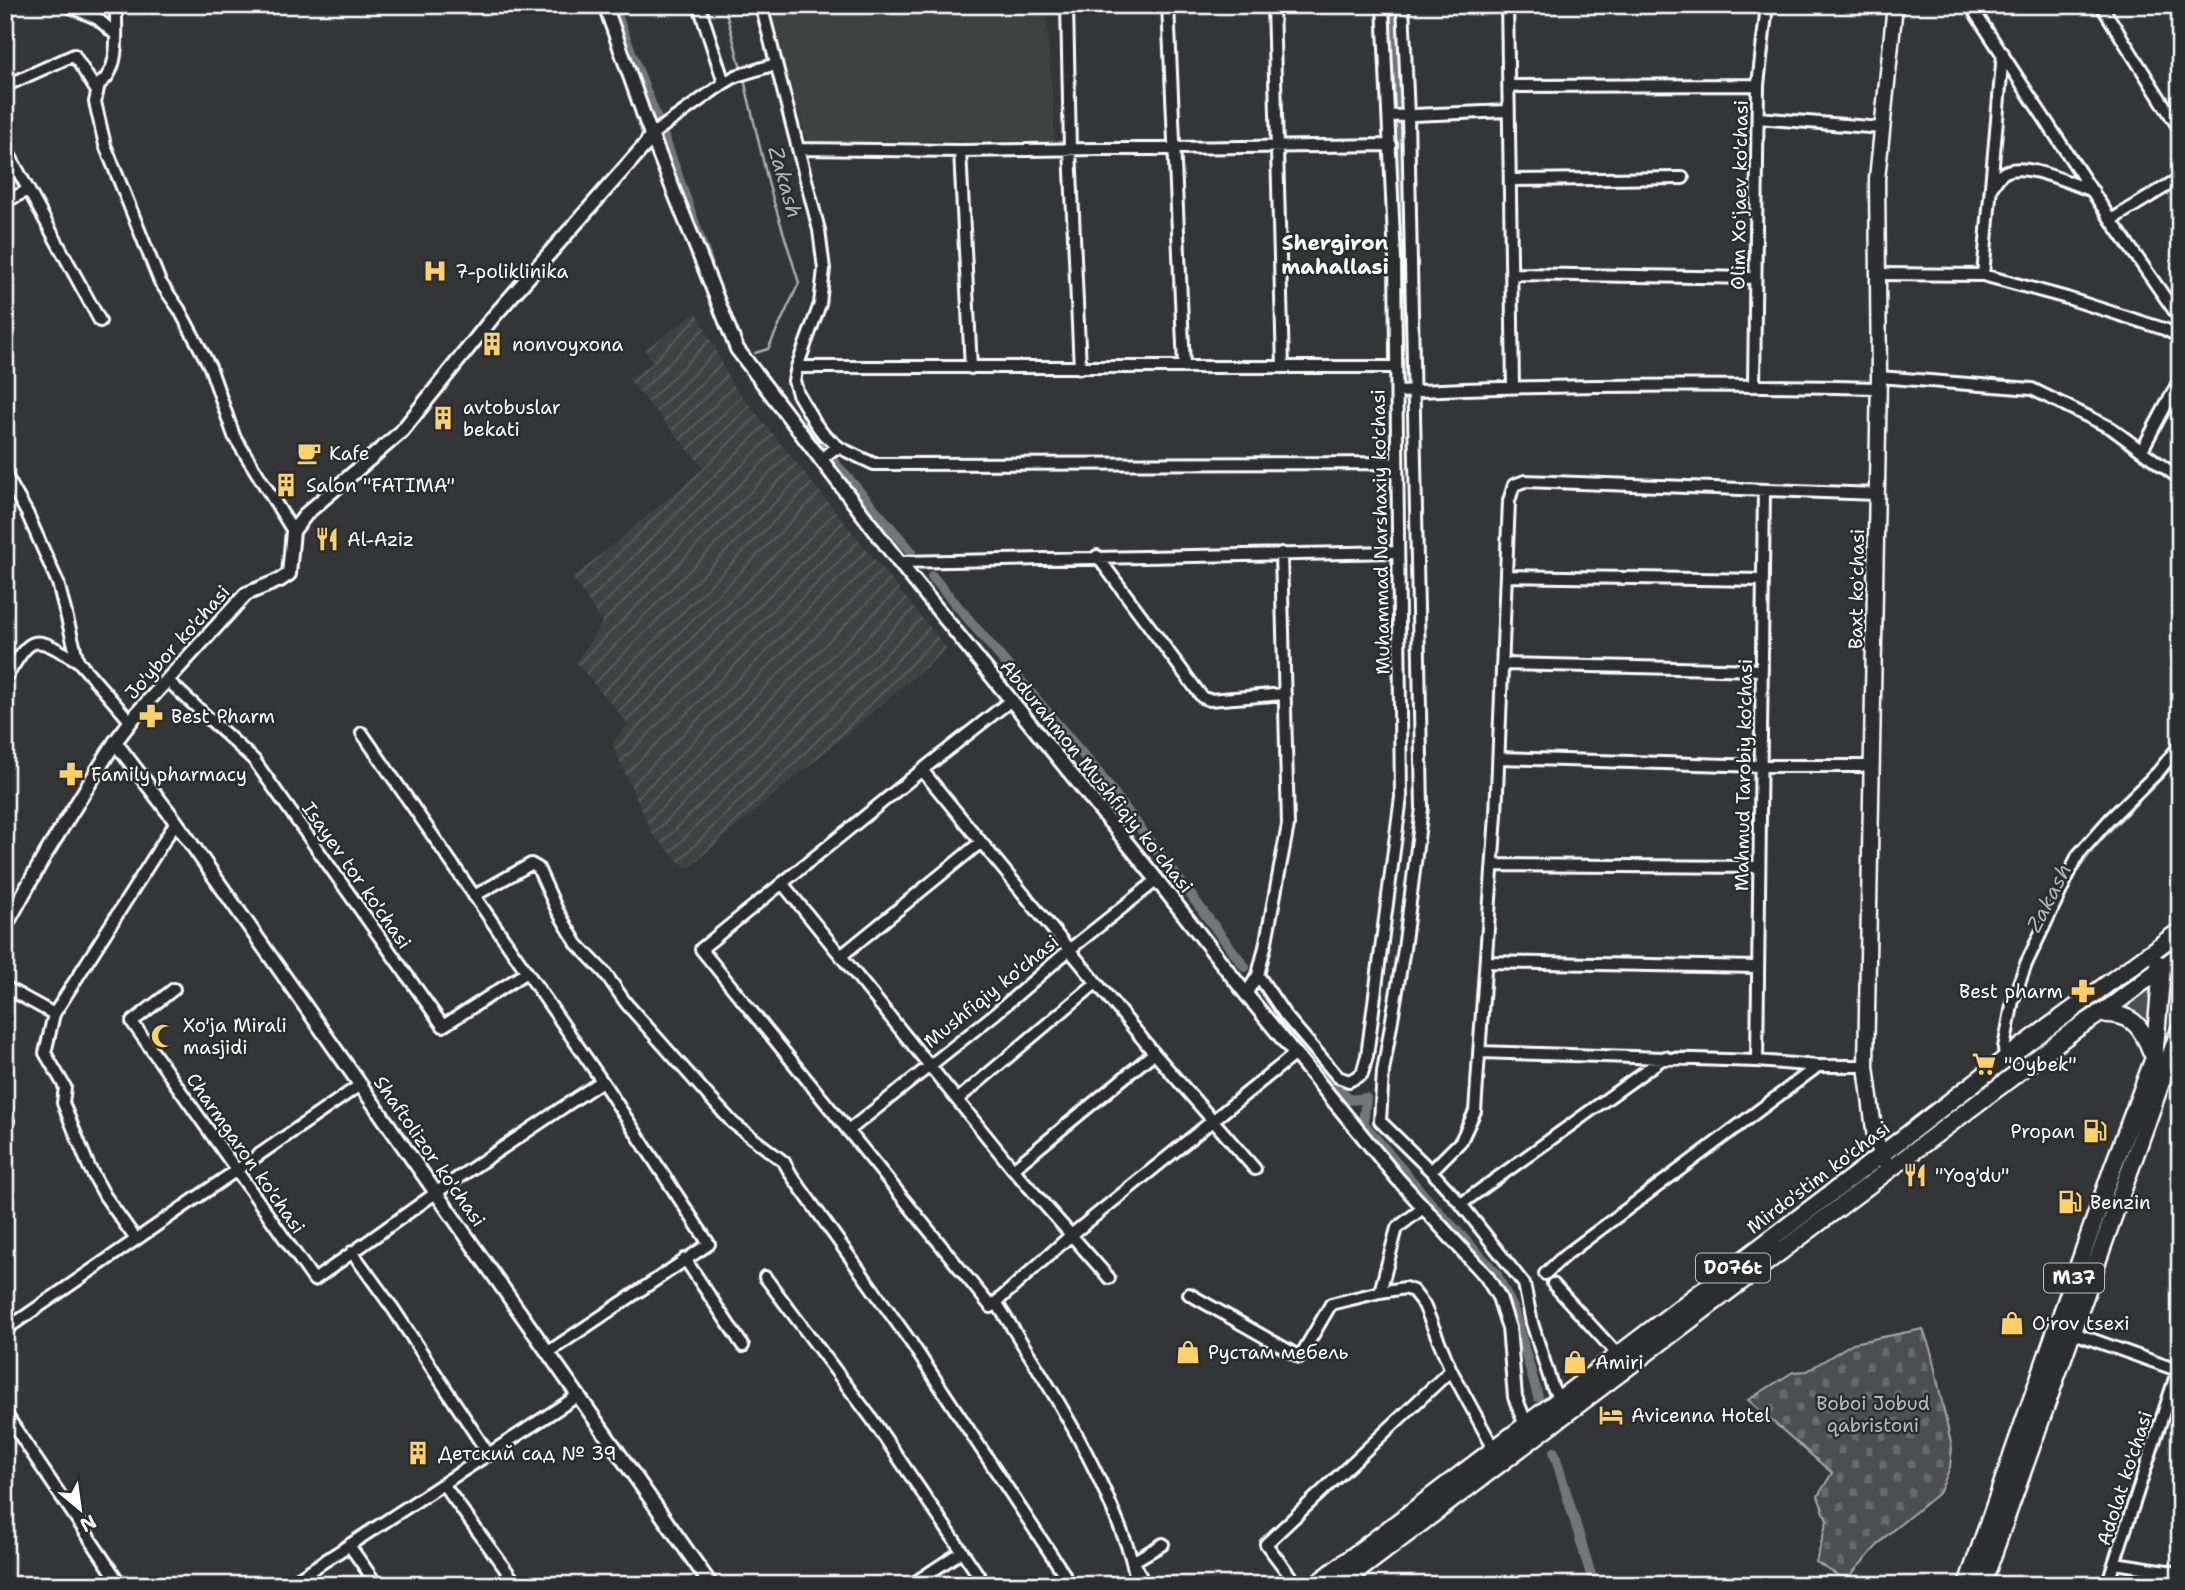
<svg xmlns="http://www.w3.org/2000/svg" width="2185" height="1590" viewBox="0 0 2185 1590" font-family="'Shantell Sans',sans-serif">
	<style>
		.built { fill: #404243 }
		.industrial { fill: url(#industrial-furrows) }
		.green { fill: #4c4f50; stroke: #a6a7a8; stroke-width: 2 }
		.cemetery { fill: url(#cemetery-stones); stroke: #a6a7a8; stroke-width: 2 }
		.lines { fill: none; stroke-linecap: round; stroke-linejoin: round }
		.stream { stroke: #abacad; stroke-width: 2.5 }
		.canal { stroke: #737576; stroke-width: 10 }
		.minor-casing { stroke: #fff; stroke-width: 16 }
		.tertiary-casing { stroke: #fff; stroke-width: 18 }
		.secondary-casing { stroke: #fff; stroke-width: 19 }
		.primary-casing { stroke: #fff; stroke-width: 21 }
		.minor { stroke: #2a2d2e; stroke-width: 10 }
		.tertiary { stroke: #2a2d2e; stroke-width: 12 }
		.secondary { stroke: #2a2d2e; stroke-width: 14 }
		.primary { stroke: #2a2d2e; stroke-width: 16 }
		.labels { text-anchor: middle; stroke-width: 5; stroke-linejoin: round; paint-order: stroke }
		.shield { fill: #2a2d2e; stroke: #bfc0c0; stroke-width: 2 }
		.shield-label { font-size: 18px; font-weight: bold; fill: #fff }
		.street-label { font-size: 19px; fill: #fff; stroke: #2a2d2e }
		.poi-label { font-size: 19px; fill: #fff; stroke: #2a2d2e; text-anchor: start }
		.park-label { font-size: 19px; fill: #b7b9b9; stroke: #2a2d2e }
		.water-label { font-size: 21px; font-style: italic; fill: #b2b3b4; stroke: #2a2d2e }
		.neighbourhood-label { font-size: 21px; font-weight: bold; fill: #fff; stroke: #2a2d2e }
	</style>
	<defs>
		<pattern id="industrial-furrows" width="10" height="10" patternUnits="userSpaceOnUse" patternTransform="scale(1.75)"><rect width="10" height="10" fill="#404243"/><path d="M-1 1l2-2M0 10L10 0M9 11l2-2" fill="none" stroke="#5d5e5f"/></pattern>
		<pattern id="cemetery-stones" width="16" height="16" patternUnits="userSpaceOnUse" patternTransform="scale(1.75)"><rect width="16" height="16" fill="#4c4f50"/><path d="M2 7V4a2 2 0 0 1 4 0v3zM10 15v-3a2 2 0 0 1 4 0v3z" fill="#67696a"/></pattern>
	</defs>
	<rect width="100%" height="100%" fill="#333536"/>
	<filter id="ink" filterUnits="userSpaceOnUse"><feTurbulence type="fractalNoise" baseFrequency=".0143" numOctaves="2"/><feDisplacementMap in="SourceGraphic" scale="14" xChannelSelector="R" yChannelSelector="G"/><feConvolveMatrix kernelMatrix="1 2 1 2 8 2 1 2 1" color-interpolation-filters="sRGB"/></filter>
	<g filter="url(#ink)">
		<path class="built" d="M767,5h279l9,136h-248z"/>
		<path class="industrial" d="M697,312l34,70 216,267 -258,218h-5l-32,-34 -40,-89 16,-20 -52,-62 26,-39 -29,-45 131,-110 -76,-89 25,-16 -8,-14z"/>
		<path class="green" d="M2155,982l-5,47 -7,-11 -22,-13z"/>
		<path class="cemetery" d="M1923,1329l8,22 21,97 -2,19 -10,25 -53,43 -41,45 -30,-18 11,-41 -9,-25 14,-23 -84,-73 45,-28 14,-1 46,-28z"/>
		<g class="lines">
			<path class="stream" d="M724,5l18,67
				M744,79l25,107 30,97 -31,66 -13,4
				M2047,933c9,-19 17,-41 28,-58 28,-45 71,-76 105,-117
				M2012,1042l5,-35"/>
			<path class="canal" d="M613,5l54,140 42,119
				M1393,5l5,102
				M1399,123l6,251
				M802,426l18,21
				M834,462l77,89
				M932,576l165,195 148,196
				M1299,1039l30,39 21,22 16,-2 -3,25 64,76 69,74 17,35 25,89
				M1554,1452l40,133"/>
			<g class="minor-casing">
				<path id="minor" d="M66,5l32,14 17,15
					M116,5c-1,24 6,65 -17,79l-4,18 10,43 55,137 19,27 31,58 24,69 59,95
					M699,5l25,78
					M761,5l58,225 5,39 -4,35 -23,63 -3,14 4,13 17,29 9,12 16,13
					M1067,5l3,144 10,219
					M1168,5l16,362
					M1273,5l10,362
					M1403,5l5,110 14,693 -18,141 -21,123 -3,49 51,50 30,33 63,80 8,39 20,63 7,13
					M1507,5c3,127 5,254 6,382
					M1970,5l141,215 69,99
					M2101,5l79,125
					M5,86l69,-31 22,35
					M1509,86l249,-1
					M1389,116l119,-5
					M1758,118l124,10
					M651,135l73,-52 12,-7 40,-12
					M5,147l95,174
					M798,149l162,2 431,-6
					M960,151l11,217
					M1512,180l171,-2
					M1992,187c3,-4 6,-10 10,-13 19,-15 69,10 91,17
					M5,202l23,-12
					M2111,220l69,-42
					M1512,274l243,4
					M1878,274l105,1 84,23 97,31 16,8
					M1983,275l20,-222
					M797,367h599
					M1879,377l153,12 79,39 69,51
					M1754,385l4,-300 9,-80
					M1397,392c160,-8 321,-8 481,-4
					M2142,450l38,-71
					M820,460l14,-11 6,-1 34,16 523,-1
					M5,474l22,39 31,70 20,78 53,61
					M1097,556l105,141 7,3 76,-6
					M899,562l498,-10
					M1507,576l256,4
					M1503,664l259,6
					M5,679c28,-45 26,-45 73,-18
					M167,680l87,80 189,266 84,-54
					M1010,701l-88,69 -221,179 290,358 79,-71 225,-182
					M362,733l240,348 107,163 -162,109
					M1499,758l262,8h111
					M922,770l232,283 101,116
					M1493,865l266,2
					M782,883l231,286 96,109
					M474,896l57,-32 7,4 19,42 20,34 28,29 21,30 85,96 22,24 51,39 8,14 118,165 154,233 -14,11
					M841,956l140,-114
					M1486,962l272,5
					M1258,975l27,40 53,62 11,4 13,-7 5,-18 34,-259 -6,-537 -12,-255
					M5,987l49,27 122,-192
					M174,989l-42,33 182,258 123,-88 165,-111
					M1246,994l12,-19 7,-28 23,-122 -7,-272
					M54,1014l-9,39 20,34 -2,16 26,64 16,29 30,42
					M1479,1052l278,9 61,5h48
					M2005,1059l-1,-11 9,-48 13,-36 52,-109 32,-36 48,-47 22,-27
					M1757,1061l7,-571
					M957,1100l139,-117
					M5,1124l3,-3
					M848,1131l148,-118 73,-63 88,-70
					M1013,1169l141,-116
					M1431,1171l30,-30 14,-30 21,-296 13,-314 5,-16 11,-4 351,13
					M1461,1204l204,-147
					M352,1252l42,58 95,145
					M685,1259l58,87
					M1545,1274l18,-17 255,-191
					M765,1277l107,142 113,166
					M1553,1284l65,71
					M1380,1292l17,-64 26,-20
					M1189,1294l111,63 31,-53 49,-12 25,-4 8,3 11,14 27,65 43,79
					M996,1302c43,68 88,136 118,211 10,25 20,45 22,72
					M5,1330l355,-245
					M2071,1332l106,38
					M5,1413l116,172
					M443,1484l74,101
					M349,1545l28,40
					M2115,1563l65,10
					M288,1585l291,-190
					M911,1585l44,-29
					M1144,1585l-10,-24 29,-17
					M1297,1585l-31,-41 185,-174
					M2107,1585l73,-222"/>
			</g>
			<g class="tertiary-casing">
				<path id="tertiary" d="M605,5l42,119 90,225 162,213 258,318 89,114 151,184 89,98 13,21 10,31 6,69 11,28
					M115,742l61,80 535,763
					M5,927l40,-72 70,-113 23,-30 108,-118 34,-14 9,-6 4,-43 14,-18 94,-81 93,-116 152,-172 5,-9"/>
			</g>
			<g class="secondary-casing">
				<path id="secondary" d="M1885,1162l-10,-24 -9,-72 13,-689 -2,-198 18,-174"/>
			</g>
			<g class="primary-casing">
				<path id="primary" d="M2098,1014c33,-2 43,10 54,39
					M1315,1585l540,-410 150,-116 175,-128
					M1339,1585l734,-554 40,-26 67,-51
					M1967,1585l146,-418 41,-109 8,-90 -3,-4
					M1982,1585l198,-556"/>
			</g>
			<use href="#minor" class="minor"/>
			<use href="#tertiary" class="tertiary"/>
			<use href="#secondary" class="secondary"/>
			<use href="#primary" class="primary"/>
		</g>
	</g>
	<defs>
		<g id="hospital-bare" transform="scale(1.89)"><path d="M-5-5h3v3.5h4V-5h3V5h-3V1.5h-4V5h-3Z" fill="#ffd166" stroke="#2a2d2e" stroke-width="2.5" paint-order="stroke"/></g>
		<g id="building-bare" transform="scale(1.89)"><path d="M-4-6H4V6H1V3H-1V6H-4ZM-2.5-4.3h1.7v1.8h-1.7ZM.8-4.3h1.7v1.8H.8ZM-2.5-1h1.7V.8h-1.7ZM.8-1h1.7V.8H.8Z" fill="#ffd166" stroke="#2a2d2e" stroke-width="2.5" paint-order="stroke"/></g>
		<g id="cafe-bare" transform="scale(1.89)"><path d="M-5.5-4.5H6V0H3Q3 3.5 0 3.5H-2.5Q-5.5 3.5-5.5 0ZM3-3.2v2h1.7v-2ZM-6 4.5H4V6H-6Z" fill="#ffd166" stroke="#2a2d2e" stroke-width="2.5" paint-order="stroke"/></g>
		<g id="restaurant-bare" transform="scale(1.89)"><path d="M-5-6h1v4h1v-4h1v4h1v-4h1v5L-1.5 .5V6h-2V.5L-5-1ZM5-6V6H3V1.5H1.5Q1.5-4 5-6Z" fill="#ffd166" stroke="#2a2d2e" stroke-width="2.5" paint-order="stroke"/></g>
		<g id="pharmacy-bare" transform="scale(1.89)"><path d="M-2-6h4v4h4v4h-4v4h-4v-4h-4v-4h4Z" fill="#ffd166" stroke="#2a2d2e" stroke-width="2.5" paint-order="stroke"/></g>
		<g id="mosque-bare" transform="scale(1.89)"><path d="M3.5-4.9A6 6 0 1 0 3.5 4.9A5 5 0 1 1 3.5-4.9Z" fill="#ffd166" stroke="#2a2d2e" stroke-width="2.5" paint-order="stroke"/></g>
		<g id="supermarket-bare" transform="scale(1.89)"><path d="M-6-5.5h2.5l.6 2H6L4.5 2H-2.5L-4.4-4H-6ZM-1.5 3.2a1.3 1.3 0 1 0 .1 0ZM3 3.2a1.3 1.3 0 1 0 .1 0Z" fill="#ffd166" stroke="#2a2d2e" stroke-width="2.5" paint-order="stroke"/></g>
		<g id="fuel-bare" transform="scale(1.89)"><path d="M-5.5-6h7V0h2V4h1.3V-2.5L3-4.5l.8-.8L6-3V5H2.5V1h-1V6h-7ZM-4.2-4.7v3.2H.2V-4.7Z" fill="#ffd166" stroke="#2a2d2e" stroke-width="2.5" paint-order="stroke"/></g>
		<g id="shop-bare" transform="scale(1.89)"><path d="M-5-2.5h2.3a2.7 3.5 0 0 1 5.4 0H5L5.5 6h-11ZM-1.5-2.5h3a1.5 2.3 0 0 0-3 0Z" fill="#ffd166" stroke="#2a2d2e" stroke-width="2.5" paint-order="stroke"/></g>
		<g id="hotel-bare" transform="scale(1.89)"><path d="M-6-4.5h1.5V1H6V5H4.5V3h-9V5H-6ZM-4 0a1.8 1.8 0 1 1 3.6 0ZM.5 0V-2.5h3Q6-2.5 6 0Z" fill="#ffd166" stroke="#2a2d2e" stroke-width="2.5" paint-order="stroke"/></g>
	</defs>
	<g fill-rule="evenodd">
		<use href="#hospital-bare" x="435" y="271"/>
		<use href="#building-bare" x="492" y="344"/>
		<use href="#building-bare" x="443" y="418"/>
		<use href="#cafe-bare" x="309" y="453"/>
		<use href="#building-bare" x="286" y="485"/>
		<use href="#restaurant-bare" x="327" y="539"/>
		<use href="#pharmacy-bare" x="151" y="716"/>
		<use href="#pharmacy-bare" x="71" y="774"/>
		<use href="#pharmacy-bare" x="2083" y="991"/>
		<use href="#mosque-bare" x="163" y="1036"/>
		<use href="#supermarket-bare" x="1984" y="1064"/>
		<use href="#fuel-bare" x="2095" y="1131"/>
		<use href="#restaurant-bare" x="1915" y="1175"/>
		<use href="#fuel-bare" x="2070" y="1202"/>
		<use href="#shop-bare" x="2012" y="1323"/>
		<use href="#shop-bare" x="1188" y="1352"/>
		<use href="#shop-bare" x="1575" y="1362"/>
		<use href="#hotel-bare" x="1611" y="1415"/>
		<use href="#building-bare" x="418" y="1453"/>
	</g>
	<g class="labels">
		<g class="shield">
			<rect x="1696" y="1253.5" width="74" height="29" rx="5"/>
			<rect x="2044" y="1263.5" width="60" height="29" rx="5"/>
		</g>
		<g class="shield-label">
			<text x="1733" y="1274">D076t</text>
			<text x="2074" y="1284">M37</text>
		</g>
		<g class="street-label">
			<text transform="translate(1739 195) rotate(-89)" y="7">Olim Xoʻjaev ko'chasi</text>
			<text transform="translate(1380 532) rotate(-91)" y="7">Muhammad Narshaxiy ko'chasi</text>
			<text transform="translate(1856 589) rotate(-89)" y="7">Baxt koʻchasi</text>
			<text transform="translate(177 642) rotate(-48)" y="7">Jo'ybor ko'chasi</text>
			<text transform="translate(1743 775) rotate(-89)" y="7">Mahmud Tarobiy ko'chasi</text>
			<text transform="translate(1097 776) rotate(51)" y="7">Abdurahmon Mushfiqiy koʻchasi</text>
			<text transform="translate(357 875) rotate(55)" y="7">Isayev tor ko'chasi</text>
			<text transform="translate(991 991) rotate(-39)" y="7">Mushfiqiy ko'chasi</text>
			<text transform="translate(430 1151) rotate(55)" y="7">Shaftolizor ko'chasi</text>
			<text transform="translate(246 1153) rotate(55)" y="7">Charmgaron ko'chasi</text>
			<text transform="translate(1818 1177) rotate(-37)" y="7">Mirdo'stim ko'chasi</text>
			<text transform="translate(2124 1478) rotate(-72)" y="7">Adolat ko'chasi</text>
		</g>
		<g class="poi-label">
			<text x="455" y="278">7-poliklinika</text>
			<text x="512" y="351">nonvoyxona</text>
			<text x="463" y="414">avtobuslar<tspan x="463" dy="22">bekati</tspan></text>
			<text x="329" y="460">Kafe</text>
			<text x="306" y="492">Salon "FATIMA"</text>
			<text x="347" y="546">Al-Aziz</text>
			<text x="171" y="723">Best Pharm</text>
			<text x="91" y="781">Family pharmacy</text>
			<text x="2063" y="998" text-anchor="end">Best pharm</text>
			<text x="183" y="1032">Xo'ja Mirali<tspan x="183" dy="22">masjidi</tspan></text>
			<text x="2004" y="1071">"Oybek"</text>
			<text x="2075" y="1138" text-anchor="end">Propan</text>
			<text x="1935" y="1182">"Yog'du"</text>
			<text x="2090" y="1209">Benzin</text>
			<text x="2032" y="1330">Oʻrov tsexi</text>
			<text x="1208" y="1359">Рустам мебель</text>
			<text x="1595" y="1369">Amiri</text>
			<text x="1631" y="1422">Avicenna Hotel</text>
			<text x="438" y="1460">Детский сад № 39</text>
		</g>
		<g class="park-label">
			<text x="1873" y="1410">Boboi Jobud<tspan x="1873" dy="22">qabristoni</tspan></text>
		</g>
		<g class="water-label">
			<text transform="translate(785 182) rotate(74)" y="7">Zakash</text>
			<text transform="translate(2049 898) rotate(-63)" y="7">Zakash</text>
		</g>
		<g class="neighbourhood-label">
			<text x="1335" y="250">Shergiron<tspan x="1335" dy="24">mahallasi</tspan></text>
		</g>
	</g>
	<rect width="2185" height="1590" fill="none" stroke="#2a2d2e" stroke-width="28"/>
	<rect x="14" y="14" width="2157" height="1562" fill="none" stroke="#fff" stroke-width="2.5" filter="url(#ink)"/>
	<g transform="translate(80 1509) rotate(151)" stroke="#2a2d2e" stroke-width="5" paint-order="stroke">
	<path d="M0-5L12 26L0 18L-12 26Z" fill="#ffffff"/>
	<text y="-10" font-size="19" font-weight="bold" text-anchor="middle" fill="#ffffff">N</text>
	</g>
</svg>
